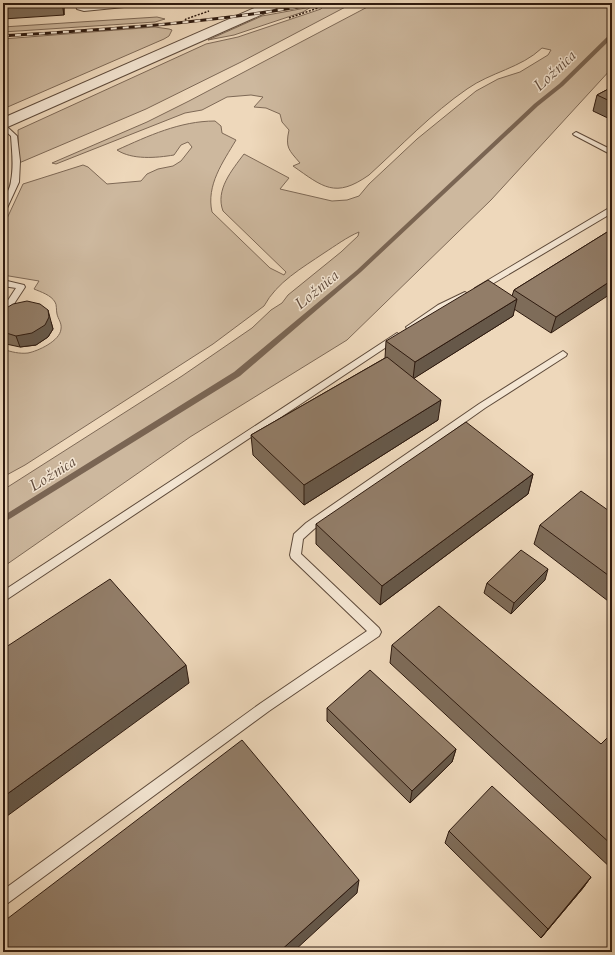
<svg xmlns="http://www.w3.org/2000/svg" width="615" height="955" viewBox="0 0 615 955" font-family="Cardo,serif">
	<style>
		.green { fill: #cdb89e; stroke: #7e6956 }
		.lines { fill: none; stroke-linecap: round; stroke-linejoin: round }
		.stream { fill: #7a6553; fill-rule: evenodd }
		.service-casing { stroke: #5e4a3a; stroke-width: 2 }
		.tertiary-casing { stroke: #5e4a3a; stroke-width: 2 }
		.path { stroke: #2e1a0f; stroke-width: 1.5; stroke-dasharray: 2 1.5; stroke-linecap: butt }
		.service { fill: #f4e6d3; fill-rule: evenodd }
		.tertiary { fill: #f4e6d3; fill-rule: evenodd }
		.rail-casing { stroke: #2e1a0f; stroke-width: 3 }
		.rail { stroke: #f4e6d3; stroke-width: 2; stroke-dasharray: 6; stroke-linecap: butt }
		.wall { fill: #7e6c59; stroke: #2e1a0f }
		.shaded-wall { fill: #665849; stroke: #2e1a0f }
		.building { fill: #927d68; stroke: #2e1a0f }
		.labels { text-anchor: middle; stroke-width: 3; stroke-linejoin: round; paint-order: stroke }
		.water-label { font-size: 16px; font-style: italic; fill: #614c3d; stroke: #f4e6d3 }
	</style>
	<rect width="100%" height="100%" fill="#eed8bb"/>
	<filter id="stains"><feTurbulence type="fractalNoise" baseFrequency=".005" numOctaves="4"/><feColorMatrix values="0 0 0 0 .2 0 0 0 0 .09 0 0 0 0 .02 0 0 0 .5 -.17"/></filter>
	<radialGradient id="worn" r=".72"><stop offset=".6" stop-color="#630" stop-opacity="0"/><stop offset="1" stop-color="#630" stop-opacity=".3"/></radialGradient>
	<path class="green" d="M331,3h22l-112,59 -95,47 -127,54 -1,-33 188,-86 32,-7 83,-28 3,-4z
		M375,3h237v65l-121,132 -144,140 -157,97 -187,130v-77l179,-114 70,-48 19,-18 11,-7 6,-8 53,-43 17,-16 1,-4c-12,5 -24,14 -35,21 -22,15 -47,29 -60,53l-51,38 -188,121 -22,12v-128c8,3 17,5 25,4 10,-2 32,-12 33,-24 1,-6 -3,-10 -4,-15 -1,-4 0,-9 -2,-12 -4,-7 -14,-10 -21,-13l5,-8 -36,-6v-48l20,-43 60,-19 5,2 19,17 34,-3 6,-7 11,-5 15,-3 8,-5 11,-14 -4,-5 -7,3 -7,10c-18,3 -42,5 -57,-5 31,-14 63,-29 98,-29l6,5 1,7 14,7c-13,22 -30,45 -24,72l58,56 14,7 2,-3 -63,-61c-8,-21 9,-41 21,-57l45,24 -9,11 52,12 15,-1 12,-4 10,-12 48,-45 59,-48 22,-12 22,-7 28,-17 3,-5 -9,-2c-21,20 -51,24 -75,41 -35,24 -66,57 -98,86 -34,24 -46,12 -76,-9l7,-3c-11,-13 -15,-15 -11,-33l-7,-8 -2,-8 -14,-6 -12,-1 9,-10 -12,-2 -24,2 -25,13 -17,3 -129,51 -4,-1 95,-41 42,-21z
		M311,7l-8,5 -69,23 -26,5 54,-24z
		M157,17l8,2 -10,3 -152,10v-5z
		M155,27l14,2 3,1 -3,6 -5,3 -161,70v-70z"/>
	<g class="lines">
		<path class="stream" d="M610,34h2v4l-49,48 -25,20 -177,166 -121,104 -237,147v-7l231,-144 123,-102 177,-166 25,-20z"/>
		<g class="service-casing">
			<path id="service" d="M75,3h6l1,4h2l43,-4h20l-3,2 -60,6 -7,-2z
				M3,123l14,13 3,25 -1,21 -12,26 -4,2c0,-15 7,-18 8,-29 3,-15 1,-30 0,-45l-8,-7z
				M576,132l36,18v5l-38,-20 -1,-1z
				M609,208h3v5l-130,77h-6l-1,-2z
				M3,280l21,5 1,2 -19,29 -3,1v-9l13,-20 -13,-2z
				M465,292l4,3 -1,2 -24,12 -31,20h-6l-1,-2 32,-22z
				M397,333l4,3 -1,2 -397,264v-11z
				M563,351l4,3 -1,2 -81,52 -171,121 -11,10 -2,15 78,74 2,4 -2,4 -110,75 -261,192 -5,2v-15l258,-187 106,-72 -76,-73 -1,-3 4,-21 12,-11 173,-119z"/>
		</g>
		<g class="tertiary-casing">
			<path id="tertiary" d="M266,3h17l-2,3 -278,123v-11z"/>
		</g>
		<path class="path" d="M289,18l29,-10 3,-2v-3
			M183,23l3,-4 23,-8"/>
		<use href="#service" class="service"/>
		<use href="#tertiary" class="tertiary"/>
		<g class="rail-casing">
			<path id="rail" d="M3,36c106,-7 212,-13 317,-33"/>
		</g>
		<use href="#rail" class="rail"/>
	</g>
	<path class="wall" d="M3,3h61v12l-61,4z
		M612,87v33l-19,-9 4,-16z
		M612,229l-61,104 -37,-24 -1,7 -99,62 24,42 -134,85 -51,-50 -2,-20 134,-77 1,-17 126,-45 2,-6z
		M3,310l48,12 2,7 -5,8 -12,8 -16,2 -14,-3 -3,-4z
		M533,474l-5,20 -148,111 -64,-61v-20z
		M612,513v91l-78,-60 6,-19z
		M545,580l-34,34 -27,-21 3,-10z
		M392,645l209,99 11,-11v136l-222,-206z
		M327,708l129,41 -4,13 -42,41 -83,-82z
		M449,831l142,46 -8,11 -42,50 -96,-95z"/>
	<path class="shaded-wall" d="M62,3h2v12z
		M612,280v13l-61,40 5,-16z
		M3,293l2,8 -2,3z
		M517,299l-4,17 -100,63 2,-17z
		M48,310l5,19 -5,8 -12,8 -16,2 -4,-11z
		M441,400l-3,20 -134,85v-20z
		M533,474l-5,20 -148,111 2,-19z
		M548,569l-3,11 -34,34 3,-11z
		M186,665l3,18 -186,136v-22z
		M456,749l-4,13 -42,41 2,-12z
		M591,877l-8,11 -42,50 7,-9z
		M359,880l-2,13 -64,59h-14z"/>
	<path class="building" d="M3,3h14l-14,1z
		M612,87v15l-15,-7z
		M612,229v51l-56,37 -42,-27z
		M488,280l29,19 -102,63 -29,-21z
		M27,301l13,3 8,6 1,7 -4,8 -13,8 -16,3 -13,-4v-22l10,-6z
		M387,357l54,43 -137,85 -53,-50z
		M466,422l67,52 -151,112 -66,-62z
		M581,491l31,22v65l-72,-53z
		M521,550l27,19 -34,34 -27,-20z
		M110,579l76,86 -183,132v-148z
		M439,606l162,138 11,-11v112l-220,-200z
		M370,670l86,79 -44,42 -85,-83z
		M242,740l117,140 -80,72h-276v-30z
		M492,786l99,91 -43,52 -99,-98z"/>
	<g class="labels">
		<g class="water-label">
			<text transform="translate(554 70) rotate(-43)" y="6">Ložnica</text>
			<text transform="translate(316 289) rotate(-40)" y="6">Ložnica</text>
			<text transform="translate(52 473) rotate(-32)" y="6">Ložnica</text>
		</g>
	</g>
	<rect width="615" height="955" fill="none" stroke="#eed8bb" stroke-width="16"/>
	<rect x="4" y="4" width="607" height="947" fill="none" stroke="#2e1a0f" stroke-width="2"/>
	<rect x="8" y="8" width="599" height="939" fill="none" stroke="#2e1a0f"/>
	<rect width="100%" height="100%" filter="url(#stains)"/>
	<rect width="100%" height="100%" fill="url(#worn)"/>
</svg>
